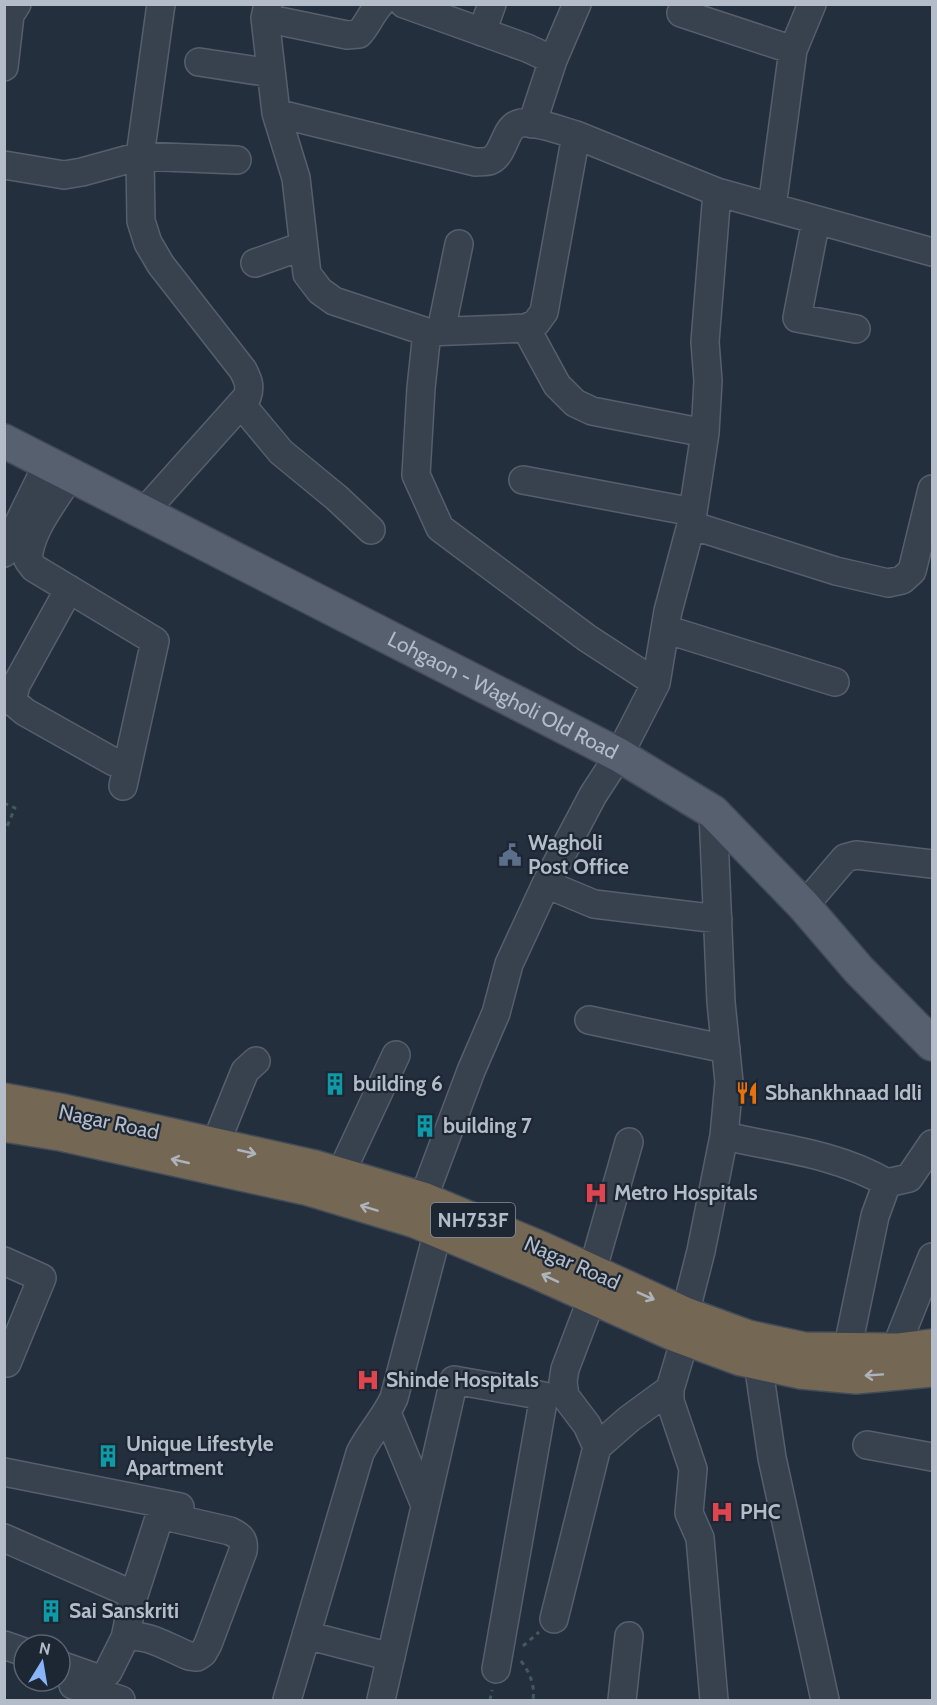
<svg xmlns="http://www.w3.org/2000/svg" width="937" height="1705" viewBox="0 0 937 1705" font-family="Cabin,sans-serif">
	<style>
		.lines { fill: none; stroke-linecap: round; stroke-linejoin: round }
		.minor-casing { stroke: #565f6c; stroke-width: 30 }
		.major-casing { stroke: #414a57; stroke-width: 36 }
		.highway-casing { stroke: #434c59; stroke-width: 36 }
		.path { stroke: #44595c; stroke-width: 3; stroke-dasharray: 4.5 4.5; stroke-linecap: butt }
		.minor { stroke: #38414e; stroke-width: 27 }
		.major { stroke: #56606e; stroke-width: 33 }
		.highway { stroke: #746855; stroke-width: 33 }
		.oneway { stroke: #aeb4bd }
		.labels { text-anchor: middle; stroke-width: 4.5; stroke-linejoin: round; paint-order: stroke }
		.shield { fill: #1d2633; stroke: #878f9c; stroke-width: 1.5 }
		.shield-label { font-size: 20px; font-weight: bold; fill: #b4bcc9 }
		.street-label { font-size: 21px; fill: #b4bcc9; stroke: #1d2633 }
		.poi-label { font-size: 21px; font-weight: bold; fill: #b4bcc9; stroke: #1d2633; text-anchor: start }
	</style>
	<rect width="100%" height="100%" fill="#242f3e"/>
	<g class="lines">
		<g class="minor-casing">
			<path id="minor" d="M268,4l-3,14 11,95 20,65 11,96 13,17 14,10 93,31 -6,56 -5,87 24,53 147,110 69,45 12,-72 23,-86 14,-92 3,-52 -3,-39 12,-150
				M404,4l123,44 26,12 24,-56
				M681,13l112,37
				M265,18l82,17 12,-1c9,-10 12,-20 21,-30
				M482,32l10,-28
				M199,62l72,11
				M4,67l6,-52 7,-11
				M276,113l199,49c4,0 10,0 14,-1 17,-6 14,-35 32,-38 15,-2 41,8 55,12
				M532,124l21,-64
				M4,165l60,10 18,-3 58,-16 97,4
				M772,207l21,-157 19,-46
				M816,220l-19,98 59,11
				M255,263l48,-17
				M526,328l31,57 18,18 17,8 113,22
				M441,331l18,-87
				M427,332l99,-4 10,-5 8,-11 32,-177 141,57 215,60
				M241,404l40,48 56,46 34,32
				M71,474c-16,27 -41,55 -43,86l6,8 121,73 -32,145
				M523,480l170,32
				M144,512l103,-115c4,-11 1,-17 -4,-27l-82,-105 -13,-22 -7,-22 -1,-65 21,-152
				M691,525l145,46 52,12 14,-3 10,-9 20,-82
				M4,553l44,-90
				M69,589l-53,96 -4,16 13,11 89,50
				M665,629l170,53
				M546,884l48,20 124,15
				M804,906l41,-48 11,-3 76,9
				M589,1020l137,29
				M724,1136c55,12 114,18 163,47l-12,33 -28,135
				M215,1145l30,-74 11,-10
				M340,1175l56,-120
				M887,1183l22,-5 23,-34
				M423,1199l48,-128 25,-58 13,-49 37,-80 47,-89 26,-40 37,-72
				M4,1261l38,17 -35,85 -3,-1
				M592,1272l37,-130
				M592,1298l-27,71 -2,13 2,14 22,29 10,22
				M685,1314l16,-63 23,-115 5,-54 -8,-80 -8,-190
				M685,1339l-15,50v12l23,68 -4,44 11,25 14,162
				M895,1350l37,-93
				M758,1363l14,95 53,242
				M387,1413l38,92
				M867,1445l65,12
				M4,1472l176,35
				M4,1538l130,57
				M554,1619l43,-172 32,-28 41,-30
				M306,1635l85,22
				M4,1645l20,7
				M60,1665l34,12h8l6,-5 17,-34c19,-7 46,11 64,18l8,1 6,-4 5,-9 35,-93c2,-12 -3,-15 -13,-20l-70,-16 -26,80 -9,43
				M73,1685l48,15
				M287,1700l73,-247c10,-20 25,-35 34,-55l44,-167
				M381,1700l73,-320 90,16 -48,273
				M622,1700l7,-64"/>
		</g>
		<g class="major-casing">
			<g id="major">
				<path id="s1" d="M4,441l615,314 94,57 91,94 55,64 73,74"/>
			</g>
		</g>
		<g class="highway-casing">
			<path id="highway" d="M4,1100l60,11 251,56 108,32 120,50 142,65 63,23 56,12 95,1 33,-4
				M4,1125l56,9 249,55 106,32 119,50 142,64 65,24 59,13 56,5 76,-7"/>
		</g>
		<path class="path" d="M4,803l11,5 -11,25
			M523,1646l16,-14
			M521,1661c9,12 14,24 12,39
			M490,1700l2,-10"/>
		<use href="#minor" class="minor"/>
		<use href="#major" class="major"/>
		<use href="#highway" class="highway"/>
	</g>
	<defs><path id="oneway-shaft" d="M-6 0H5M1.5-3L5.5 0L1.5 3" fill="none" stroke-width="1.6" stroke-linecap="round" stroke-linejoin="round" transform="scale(1.5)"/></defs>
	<g class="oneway">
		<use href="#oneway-shaft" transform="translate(247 1152) rotate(13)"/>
		<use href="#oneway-shaft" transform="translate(180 1161) rotate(-167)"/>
		<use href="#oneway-shaft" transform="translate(369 1208) rotate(-163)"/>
		<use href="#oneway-shaft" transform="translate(550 1278) rotate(-155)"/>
		<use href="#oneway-shaft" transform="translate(646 1296) rotate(24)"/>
		<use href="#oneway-shaft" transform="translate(874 1375) rotate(176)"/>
	</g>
	<defs>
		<g id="civic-bare" transform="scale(1.8)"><path d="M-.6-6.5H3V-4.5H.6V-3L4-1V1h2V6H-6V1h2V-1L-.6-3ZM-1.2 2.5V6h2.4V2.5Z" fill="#5c6f8a" stroke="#1d2633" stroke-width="2.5" paint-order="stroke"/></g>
		<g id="building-bare" transform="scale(1.8)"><path d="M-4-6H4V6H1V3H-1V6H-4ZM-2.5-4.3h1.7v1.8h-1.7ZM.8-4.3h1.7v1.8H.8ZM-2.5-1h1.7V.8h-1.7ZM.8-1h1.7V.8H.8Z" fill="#0f9aa8" stroke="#1d2633" stroke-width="2.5" paint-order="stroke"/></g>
		<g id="restaurant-bare" transform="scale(1.8)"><path d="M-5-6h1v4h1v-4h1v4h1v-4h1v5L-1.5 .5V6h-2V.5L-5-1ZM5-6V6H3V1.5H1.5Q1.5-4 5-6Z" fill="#e8710a" stroke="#1d2633" stroke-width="2.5" paint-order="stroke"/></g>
		<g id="hospital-bare" transform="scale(1.8)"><path d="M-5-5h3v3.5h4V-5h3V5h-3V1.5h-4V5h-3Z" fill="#e0444e" stroke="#1d2633" stroke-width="2.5" paint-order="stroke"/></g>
	</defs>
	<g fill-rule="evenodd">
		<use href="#civic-bare" x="510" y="855"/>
		<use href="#building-bare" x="335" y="1084"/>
		<use href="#restaurant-bare" x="747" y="1093"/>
		<use href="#building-bare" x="425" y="1126"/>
		<use href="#hospital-bare" x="596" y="1193"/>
		<use href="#hospital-bare" x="368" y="1380"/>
		<use href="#building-bare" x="108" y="1456"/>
		<use href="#hospital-bare" x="722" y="1512"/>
		<use href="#building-bare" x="51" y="1611"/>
	</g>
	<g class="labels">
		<rect class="shield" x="431" y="1203" width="84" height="34" rx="4.5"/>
		<g class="shield-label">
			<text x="473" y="1227">NH753F</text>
		</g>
		<g class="street-label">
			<text dy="7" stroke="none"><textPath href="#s1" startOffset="560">Lohgaon - Wagholi Old Road</textPath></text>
			<text transform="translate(109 1122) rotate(12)" y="7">Nagar Road</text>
			<text transform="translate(572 1263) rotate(24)" y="7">Nagar Road</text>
		</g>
		<g class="poi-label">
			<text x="528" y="850">Wagholi<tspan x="528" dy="24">Post Office</tspan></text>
			<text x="353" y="1091">building 6</text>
			<text x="765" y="1100">Sbhankhnaad Idli</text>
			<text x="443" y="1133">building 7</text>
			<text x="614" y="1200">Metro Hospitals</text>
			<text x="386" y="1387">Shinde Hospitals</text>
			<text x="126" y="1451">Unique Lifestyle<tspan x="126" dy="24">Apartment</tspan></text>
			<text x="740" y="1519">PHC</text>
			<text x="69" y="1618">Sai Sanskriti</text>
		</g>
	</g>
	<rect width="937" height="1705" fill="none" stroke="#b4bcc9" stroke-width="12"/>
	<g transform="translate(42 1663) rotate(11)"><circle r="28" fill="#1d2633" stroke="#59626f" stroke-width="1.5"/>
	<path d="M0-4.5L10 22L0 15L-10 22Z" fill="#8ab4f8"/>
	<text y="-9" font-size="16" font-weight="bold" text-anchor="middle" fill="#b4bcc9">N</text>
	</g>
</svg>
